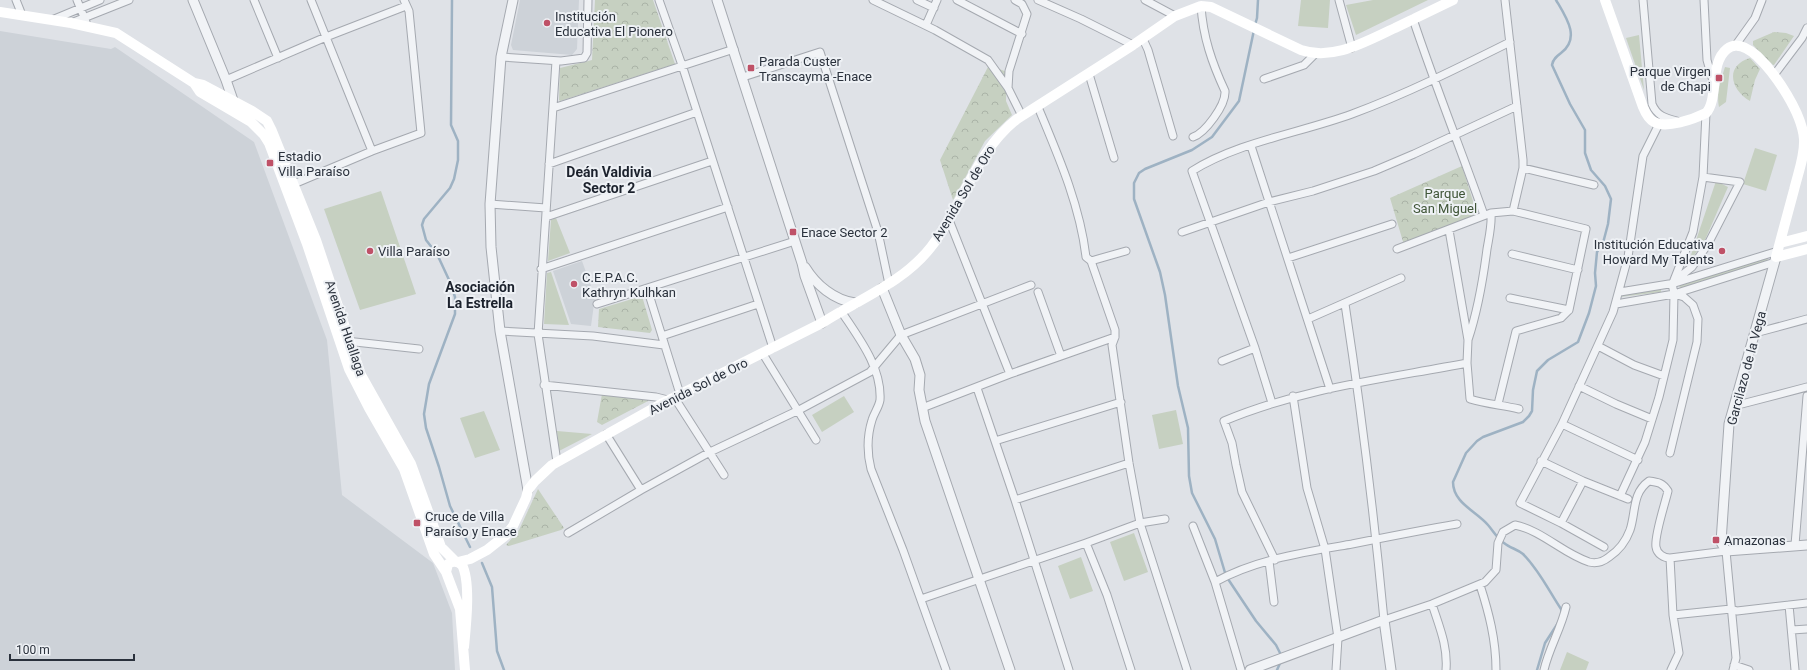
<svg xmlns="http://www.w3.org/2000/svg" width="1807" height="670" viewBox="0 0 1807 670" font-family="Roboto,sans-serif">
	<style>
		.built { fill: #cdd2d8 }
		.green { fill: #c6d0c1 }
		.forest { fill: url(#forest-crowns) }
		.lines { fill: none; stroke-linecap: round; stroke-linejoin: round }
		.stream { stroke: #9eb2c3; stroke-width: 2.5 }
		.minor-casing { stroke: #a5a9b0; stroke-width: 9 }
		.tertiary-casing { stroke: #a5a9b0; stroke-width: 11 }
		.minor { stroke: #f1f3f6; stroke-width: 7 }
		.tertiary { stroke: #f1f3f6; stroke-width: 9 }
		.secondary { stroke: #fff; stroke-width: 10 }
		.poi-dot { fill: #bf5167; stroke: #eef1f5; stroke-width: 1.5 }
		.labels { text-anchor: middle; stroke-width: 4; stroke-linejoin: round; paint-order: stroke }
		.poi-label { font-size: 13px; fill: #2a313c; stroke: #eef1f5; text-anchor: start }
		.street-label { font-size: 13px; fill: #2a313c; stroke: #eef1f5 }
		.park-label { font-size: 13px; fill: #405638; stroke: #eef1f5 }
		.neighbourhood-label { font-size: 14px; font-weight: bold; fill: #1c222d; stroke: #eef1f5 }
	</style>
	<defs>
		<pattern id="forest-crowns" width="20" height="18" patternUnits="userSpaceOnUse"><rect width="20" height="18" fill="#c6d0c1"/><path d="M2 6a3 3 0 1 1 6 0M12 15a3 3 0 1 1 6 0" fill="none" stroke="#aab3a7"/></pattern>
	</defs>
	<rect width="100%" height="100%" fill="#dfe2e7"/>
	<path class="built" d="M520,0h59l-2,49 -5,6 -59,-5 -2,-5z
		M0,31l111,18 4,-2 139,95 73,198 15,155 91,68 19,50 3,57h-455z
		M582,261l13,36 -4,29 -20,-2 -18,-53z"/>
	<path class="green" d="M1301,0h29l-2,28 -30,-2z
		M1373,0h55l-72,35 -10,-30z
		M1639,35l5,55 -18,-52z
		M1725,67l5,1 -4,34 -7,5c-3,-14 2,-27 6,-40z
		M1755,148l22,7 -11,36 -23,-7z
		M1716,181l12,6 -23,53 -17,24z
		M381,191l35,103 -56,16 -36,-101z
		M556,218l14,35 -22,8 3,-41z
		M1766,257l2,3 -88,28 -1,-3z
		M551,272l18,53 -25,-1 3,-51z
		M1661,289v3l-41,5 1,-2z
		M844,396l10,16 -32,20 -10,-17z
		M1176,410l7,34 -24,5 -7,-34z
		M484,411l16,39 -25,8 -15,-40z
		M557,431l35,3 -33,17z
		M1134,533l14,39 -24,9 -14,-39z
		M1081,557l12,34 -23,8 -12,-33z
		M1567,652l22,10 -3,8h-26z"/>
	<path class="forest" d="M595,0h58l22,64 -115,37 -1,-1 1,-32 32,-8z
		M1774,32l12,1 8,3 -20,29h-1l-20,-20v-4z
		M1750,58l10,11 -5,11 -5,21c-19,-11 -26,-35 0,-43z
		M989,65l18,7 -1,29 6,14 -27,26 -32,59 -13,-40z
		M1462,166l15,48 -73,31 -14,-47z
		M642,296l10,34 -2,3 -52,-6 1,-18z
		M602,394l48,6 -48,25 -5,-3z
		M538,489l26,39 -3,2 -52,16 -3,-1 13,-15z"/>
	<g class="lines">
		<path class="stream" d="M452,0l-1,125 7,16v19l-4,19 -4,9 -26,31 -2,6 4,15 11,14 13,28 5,15v17l-26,70 -5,30 2,14 13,39 11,39 20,41
			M1556,0c10,17 25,38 5,53 -4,3 -8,6 -9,12l18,39 15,26v23l6,17 14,16 6,13 -3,25 -5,19 -6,9 -2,21 1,13 -7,27 -11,29 -30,18 -11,11 -4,19 -1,21 -3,5 -6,6 -40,15 -6,4 -11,12 -13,29c0,21 23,29 35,43 6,7 9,13 16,18 6,5 13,6 19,11 16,16 26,37 38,55l1,4
			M1255,25l2,-7 1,-18
			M1254,30l-15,71 -27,36 -20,13 -47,19 -6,4 -5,10v16l26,73 5,23 13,91 10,42 1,48 3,17 23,46 11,37 30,45 20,24 6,12
			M482,563l10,24 5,64 7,19
			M1277,670l4,-9
			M1537,670l8,-27 13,-20"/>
		<g class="minor-casing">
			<path id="minor" d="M16,0l6,15
				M77,0l9,22
				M254,0l24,58
				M311,0l61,151
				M659,0l23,65 91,283
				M873,0l62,30 53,30 20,28
				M917,0l17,8
				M957,0l65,34
				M1015,0l7,4 5,10 -18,57 -1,17 14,28
				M1038,0l43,19 52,26
				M1145,0l30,16
				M1339,0l13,48
				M1505,0l18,160v8l-10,43
				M1643,0l9,104c5,12 13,14 25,17
				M1704,0l3,60 6,21
				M1413,19c22,66 48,131 71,196
				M52,20l48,-20
				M71,23l58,-23
				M926,25l11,-25
				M1143,39l5,11 25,86
				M1735,46l20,-28 7,-18
				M501,57l60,4 23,-3 3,-5 1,-53
				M556,61l-18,273 19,128
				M1089,74l25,84
				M1774,75l28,-37 5,-10
				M743,77l77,-25 58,180 11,52
				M1264,79l40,-14 12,-12
				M226,80l100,-43 80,-31
				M1038,107c20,48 42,98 48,150l5,4 24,69v7l-3,8 17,118 11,60 47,147
				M553,108l181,-59
				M1193,137c12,-4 33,-32 32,-46 -13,-28 -22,-54 -24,-85
				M1251,146l79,243
				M549,164l148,-52
				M1523,168l71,17
				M289,186l83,-35 49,-18 -12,-122 -5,-11
				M490,204l56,4
				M546,217l166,-56
				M949,220l61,154
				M1449,230l19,110 -1,23 3,36c16,5 32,6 49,10
				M1182,232l87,-30 44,-11 61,-20 40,-17 103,-48
				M1397,249l94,-36 22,-2 73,18 -17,81 -8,8 -45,13 -18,73
				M1512,254l66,16
				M1288,258l104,-34
				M1091,261l35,-10
				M541,269l187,-62
				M1674,280l19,-48 10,-55 3,-64
				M647,288l33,106
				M1038,292l23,64
				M1620,292l55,-9 103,-32
				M1510,298l59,12
				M597,304l198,-63
				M1345,304c16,105 29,210 39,316l48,-16 53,-22 11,-12 2,-27 5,-11 12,-7c28,6 47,28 74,37 8,2 15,-1 20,-5 9,-6 17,-16 21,-27 6,-18 2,-37 19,-49 9,1 14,2 19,10 -3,13 -14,45 -12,56 1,7 8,11 14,11l56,-7 10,107 -3,12
				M1616,304l58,-10 101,-32
				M841,311c17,26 41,56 39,89 -1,7 -6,13 -8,20 -5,16 -5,33 -1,49l32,81 43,120
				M1308,319l93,-41
				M500,331l93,5 71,9
				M1755,333l52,-14
				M662,336l96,-32
				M1468,340c10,-30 15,-60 19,-91 2,-12 5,-24 4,-36
				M346,341l73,8
				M1598,346l36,19 30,11
				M763,354l53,86
				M1222,361l33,-13
				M544,385l112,12 12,3
				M1579,386l37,18 36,15
				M977,388l38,112 54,170
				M1293,396l14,92 18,61 13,89 -2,32
				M674,397l50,78
				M1272,403l-17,-55 -63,-177c46,-29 108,-38 160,-57 54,-20 106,-46 158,-72
				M1734,406l73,-19
				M922,408l88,-34 105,-37
				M1562,424l76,36
				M606,434l35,56
				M995,441l126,-39
				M1670,453l27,-111 1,-23 -5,-14 -9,-8 -10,-3 -2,-11 20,-16 16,-23 32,-62 -37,-5
				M1541,461l42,20 45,18
				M1620,496l25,-54 14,-45 14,-57 1,-46
				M1015,500l114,-37
				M1561,523l22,-42
				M1193,526l22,56 26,88
				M568,533l73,-43 69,-38 89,-42 71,-38 31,-37 130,-50
				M1086,543l21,52 24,75
				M1795,545l12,-149
				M1604,547l-43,-24 -41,-20 42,-79 51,-112 15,-55 15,-101 16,-32
				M1670,558l3,57 6,38 -8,17
				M1275,560l-33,-68 -6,-27 -4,-22 -8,-22c79,-33 160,-42 243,-58
				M1269,561l5,41
				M1215,582c41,-23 91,-30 137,-38 35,-7 70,-14 105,-20
				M1480,585c9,28 16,55 16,85
				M921,599l165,-56 54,-20 25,-4
				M1432,604c7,22 16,42 14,66
				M1789,605l6,65
				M1673,615l58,-6 6,2 70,-8
				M1792,630l15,-1
				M1734,665l15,5
				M1544,670c5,-22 17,-41 22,-63"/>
		</g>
		<g class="tertiary-casing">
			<path id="tertiary" d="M193,0l33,80 9,26
				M513,0l-12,57 -11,147 1,43 9,84 28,159
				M717,0l85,263 3,13 17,47
				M1776,257l-47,167 -8,118 5,9 81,-6
				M805,267c11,18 29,33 50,36
				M882,288l19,47 14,24 5,16 -1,15 6,31 85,249
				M1250,670l134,-50 7,50"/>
		</g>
		<use href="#minor" class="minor"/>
		<use href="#tertiary" class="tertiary"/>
		<path class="secondary" d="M1605,0l38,107c2,5 5,12 11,15 12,7 40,-3 52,-9 13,-14 3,-50 21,-64 10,-8 22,0 30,7 19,18 45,57 47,83 1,17 -6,34 -10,51 -6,22 -12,44 -18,67l31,-8
			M0,12l71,11 45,10 78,50 9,2 49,26 15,10 5,10 44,109 45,135 50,89 30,83 14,14
			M194,83l6,9 51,30 13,13 5,8 38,101 42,125 20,39 35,61 30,85 12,18
			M1780,243l27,-7
			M458,562l12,-3 17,-9 19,-15 7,-9 13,-28 2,-8 7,-9 17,-16 109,-61 161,-81c37,-24 81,-40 109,-76 32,-41 44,-95 86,-128l116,-74 42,-29 26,-10 10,1 90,43c33,11 65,-9 94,-22 19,-9 39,-19 58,-28
			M464,647c2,-21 7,-65 -2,-82 -5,-4 -9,-4 -14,-1l-2,8 14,37 5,61"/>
	</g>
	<g class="poi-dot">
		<circle cx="547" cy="23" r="4"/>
		<rect x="747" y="64" width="8" height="8" rx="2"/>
		<rect x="1715" y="74" width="8" height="8" rx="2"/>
		<rect x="266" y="159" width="8" height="8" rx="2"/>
		<rect x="789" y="228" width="8" height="8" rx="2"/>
		<circle cx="370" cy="251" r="4"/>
		<circle cx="1722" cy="251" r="4"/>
		<circle cx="574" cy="284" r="4"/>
		<rect x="413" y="519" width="8" height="8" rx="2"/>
		<rect x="1712" y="536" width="8" height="8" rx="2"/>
	</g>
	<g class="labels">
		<g class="poi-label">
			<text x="555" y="21">Institución<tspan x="555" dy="15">Educativa El Pionero</tspan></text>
			<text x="759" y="66">Parada Custer<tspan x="759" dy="15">Transcayma -Enace</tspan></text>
			<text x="1711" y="76" text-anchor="end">Parque Virgen<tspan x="1711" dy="15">de Chapi</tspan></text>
			<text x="278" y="161">Estadio<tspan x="278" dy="15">Villa Paraíso</tspan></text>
			<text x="801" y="237">Enace Sector 2</text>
			<text x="1714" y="249" text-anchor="end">Institución Educativa<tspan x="1714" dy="15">Howard My Talents</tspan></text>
			<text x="378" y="256">Villa Paraíso</text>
			<text x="582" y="282">C.E.P.A.C.<tspan x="582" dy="15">Kathryn Kulhkan</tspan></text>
			<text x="425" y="521">Cruce de Villa<tspan x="425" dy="15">Paraíso y Enace</tspan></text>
			<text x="1724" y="545">Amazonas</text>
		</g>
		<g class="street-label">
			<text transform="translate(963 193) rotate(-59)" y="5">Avenida Sol de Oro</text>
			<text transform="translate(346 328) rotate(71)" y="5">Avenida Huallaga</text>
			<text transform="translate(1746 368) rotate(-75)" y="5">Garcilazo de la Vega</text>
			<text transform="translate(698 386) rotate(-27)" y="5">Avenida Sol de Oro</text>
		</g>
		<g class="park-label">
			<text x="1445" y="198">Parque<tspan x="1445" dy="15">San Miguel</tspan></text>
		</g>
		<g class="neighbourhood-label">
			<text x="609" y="177">Deán Valdivia<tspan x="609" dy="16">Sector 2</tspan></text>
			<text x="480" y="292">Asociación<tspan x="480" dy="16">La Estrella</tspan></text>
		</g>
	</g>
	<path d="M10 654v6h124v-6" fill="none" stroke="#2a313c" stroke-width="2"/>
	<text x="16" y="654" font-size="12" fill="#2a313c" stroke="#eef1f5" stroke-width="3" paint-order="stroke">100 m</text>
</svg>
